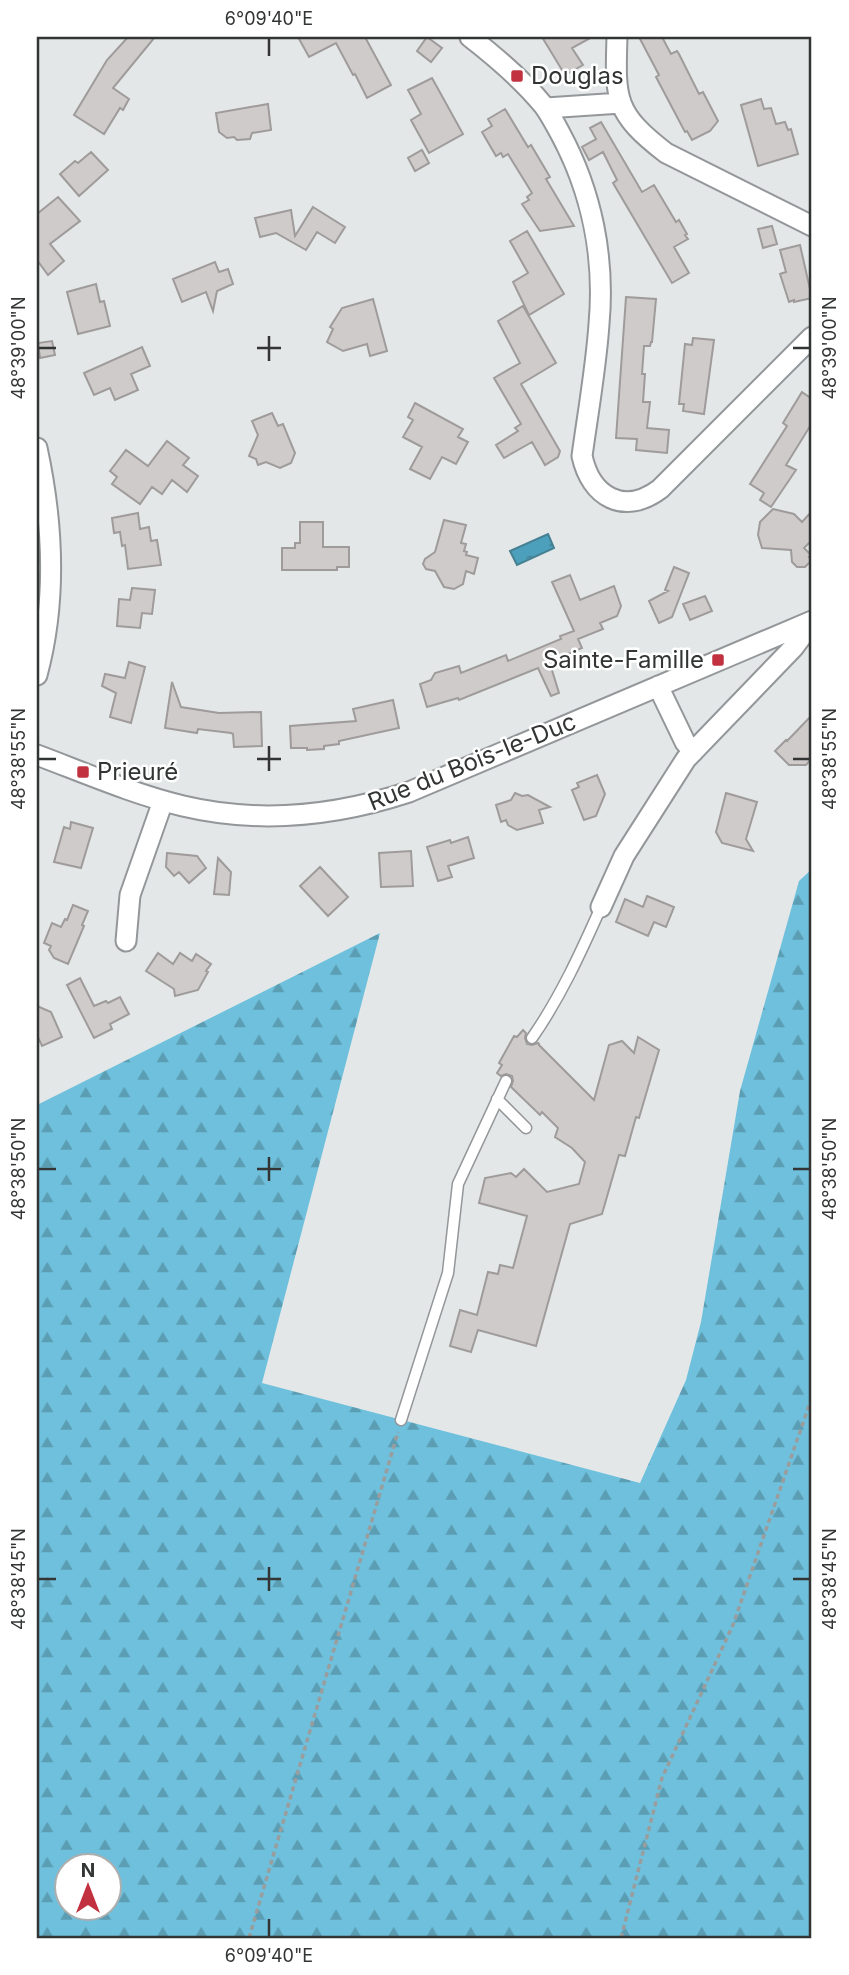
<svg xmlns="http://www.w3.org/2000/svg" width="849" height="1975" viewBox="0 0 849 1975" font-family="Inter,sans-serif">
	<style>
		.forest { fill: url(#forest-firs); fill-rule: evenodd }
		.water { fill: url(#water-ripples); stroke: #458093; stroke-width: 2 }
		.building { fill: #cfcbcb; stroke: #9f9b9b; stroke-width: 2 }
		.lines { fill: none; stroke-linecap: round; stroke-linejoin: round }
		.lane-casing { stroke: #949799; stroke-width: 13 }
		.street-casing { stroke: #949799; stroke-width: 23 }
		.path { stroke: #9a9d9e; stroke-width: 3.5; stroke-dasharray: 5 3.5; stroke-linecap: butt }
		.lane { stroke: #fff; stroke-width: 10 }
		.street { stroke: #fff; stroke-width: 19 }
		.ticks { fill: none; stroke: #333434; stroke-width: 2.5 }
		.poi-dot { fill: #c1313f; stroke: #fff; stroke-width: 2.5 }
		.labels { text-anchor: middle; stroke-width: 5; stroke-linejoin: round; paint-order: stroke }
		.poi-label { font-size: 24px; fill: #333434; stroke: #fff; text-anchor: start }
		.street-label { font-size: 24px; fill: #333434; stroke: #fff }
		.neatline { fill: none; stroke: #333434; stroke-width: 2.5 }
		.ticks-label { font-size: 18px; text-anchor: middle; fill: #333434 }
	</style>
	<defs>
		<pattern id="forest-firs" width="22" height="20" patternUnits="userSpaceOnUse" patternTransform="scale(1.75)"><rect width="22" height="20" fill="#6ec0dc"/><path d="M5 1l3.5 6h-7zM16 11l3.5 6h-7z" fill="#5b9db3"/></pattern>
		<pattern id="water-ripples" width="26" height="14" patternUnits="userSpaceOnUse" patternTransform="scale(1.75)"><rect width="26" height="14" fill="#4da0bc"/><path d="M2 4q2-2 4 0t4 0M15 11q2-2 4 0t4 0" fill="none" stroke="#41839a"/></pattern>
	</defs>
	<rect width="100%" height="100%" fill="#e3e7e8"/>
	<path class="forest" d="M812,869v1069h-775v-833l343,-172 -118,450 378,100 46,-103 15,-58 39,-231 59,-210zM66,1867h42v42h-42z"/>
	<path class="water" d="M548,534l6,14 -37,17 -7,-14z"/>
	<path class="building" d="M128,37h27l-42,51 16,11 -6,11 -3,-2 -16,26 -30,-19 33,-55z
		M298,37h67l26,48 -24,13 -12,-24 -2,1 -17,-32 -27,14z
		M427,37l15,11 -11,14 -14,-11z
		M542,37h50l-20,11 11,17 -18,10z
		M639,37h23l9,17 6,-3 2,3 20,40 4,-2 15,29 -8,10 -18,9 -5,-9 -2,1 -29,-55 3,-2z
		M432,78l31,56 -34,19 -18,-33 10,-6 -13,-24z
		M761,99l3,10 7,-1 5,16 9,-2 3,8 3,-1 7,25 -40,12 -17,-61z
		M268,104l3,26 -19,3 -2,6 -13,1 -3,-3 -7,1 -8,-6 -3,-19z
		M505,109l23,38 3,-2 19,32 -4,2 28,47 -34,5 -18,-27 7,-4 -2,-3 5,-4 -24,-39 -5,3 -2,-4 -5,3 -14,-24 10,-6 -4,-7z
		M601,122l41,70 12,-7 22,37 3,-2 8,14 -2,1 3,4 -14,8 15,26 -17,10 -59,-100 4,-3 -14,-28 -14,8 -7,-13 14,-8 -6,-11z
		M422,150l7,13 -14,8 -7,-13z
		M91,152l17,18 -29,26 -19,-22 15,-13 3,2z
		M58,197l22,24 -30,23 14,17 -16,14 -11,-15v-46z
		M313,207l32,20 -10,16 -18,-11 -11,18 -30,-17 -16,4 -5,-19 36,-8 4,26z
		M772,226l5,18 -14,4 -5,-19z
		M527,231l37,63 -35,21 -16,-33 15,-9 -18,-32z
		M800,245l12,53 -18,4v-2l-5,2 -9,-28 6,-2 -6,-22z
		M215,262l4,10 9,-3 5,15 -16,7 -4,20 -7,-19 -24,10 -9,-23z
		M96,284l4,18 4,-1 6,25 -32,8 -11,-42z
		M626,297l30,2 -4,43h-1l-1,4h-6l-2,28h3l-2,28h7l-3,26 22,2 -2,23 -31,-3 1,-11 -21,-1z
		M373,299l14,52 -17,5 -3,-12 -24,7 -16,-9 6,-13 -3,-2 12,-19z
		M523,306l33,57 -35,21 39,67 -2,6 -13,8 -13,-23 -28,16 -8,-13 22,-14 -3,-3 6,-4 -27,-46 26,-15 -22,-42z
		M693,338l21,2 -10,74 -21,-3 1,-7h-5l6,-60 7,1z
		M52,341l3,14 -15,3 -2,-15z
		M142,347l8,19 -19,8 7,16 -23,10 -5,-12 -16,7 -10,-22z
		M802,392l10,7v24l-26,42 10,5 -25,37 -11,-7 4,-7 -14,-9 37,-58 -4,-3z
		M415,403l48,26 -5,8 10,5 -12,22 -14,-7 -12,22 -20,-10 12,-22 -19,-10 10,-17 -5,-3z
		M272,413l6,13 5,-2 12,29 -4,10 -11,5 -14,-6 -8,3 -2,-6 -7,-3 9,-21 -6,-14z
		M167,441l22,17 -6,7 15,11 -11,16 -15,-12 -10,14 -10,-7 -12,17 -28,-20 5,-7 -7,-6 16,-21 22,16z
		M773,509l21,5 8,8 10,-11v29l-8,8 7,7 -2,2 3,3 -7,7h-8l-5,-5 -1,-12 -29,-2 -4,-13 2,-13z
		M138,513l2,16 9,-2 2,14 6,-1 4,25 -33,4 -3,-24 -3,1 -2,-14 -6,1 -2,-15z
		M444,520l22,5 -5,18 5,1 -2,7 3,1 -1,3 12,3 -4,16 -8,-3 -3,13 -9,5 -10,-2 -9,-16 -9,-2 -3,-5 2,-5 10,-7z
		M300,522h23v25h26v20h-12v3h-55v-22h13v-5h5z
		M674,567l15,6 -17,44 -13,6 -10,-22 19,-10 -3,-1z
		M570,575l10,25 34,-14 7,20 -4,10 -17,7 3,6 -25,10 4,9 -14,6 1,4 -18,9 8,26 -8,3 -13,-28 -79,32 -1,-2 -31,9 -7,-23 11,-4 4,-7 24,-7 2,7 45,-18 2,6 53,-22 -1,-3 14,-5 -22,-49z
		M132,588l23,2 -3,24 -10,-1 -2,15 -23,-2 2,-27 11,1z
		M705,596l7,15 -22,9 -7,-16z
		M129,662l16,5 -14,56 -21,-6 6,-24 -14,-7 3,-12 20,4z
		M172,682l9,25 38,6 42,-1 1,34 -28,1 -1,-13 -2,-1 -33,-4 -1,4 -32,-5z
		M393,700l6,28 -60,13v3l-15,2v3l-17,1v-2h-16l-1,-22 66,-5 -3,-12z
		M812,715v43l-6,7h-17l-14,-14 11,-11 1,1z
		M597,775l8,19 -9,22 -12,4 -12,-30 7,-3 -2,-4z
		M515,793l7,3 6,-1 22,12 -11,3 4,13 -26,7 -9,-5 -2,-5 -5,2 -5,-17 15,-5z
		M726,793l31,9 -11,37 7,12 -31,-8 -6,-11z
		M71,822l22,6 -12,40 -27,-6 10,-35 6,2z
		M468,837l6,21 -26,8 4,11 -14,4 -11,-34 23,-7 1,3z
		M411,851l2,35 -32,1 -2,-34z
		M167,853l30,3 9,12 -17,15 -10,-11 -5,4 -8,-9z
		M218,858l13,14 -2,23 -15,-1z
		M320,867l28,30 -20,19 -28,-30z
		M647,896l27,11 -8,20 -12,-5 -6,14 -32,-14 9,-23 18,8z
		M73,905l15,6 -6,14 2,1 -16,38 -14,-6 -5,-8 2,-4 -7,-3 8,-20 9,4 4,-8 2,1z
		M158,953l15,11 7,-11 12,8 4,-7 15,10 -5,7 2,1 -10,18 -23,6 -1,-7 -28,-18z
		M80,978l14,28 12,-5 2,2 12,-6 9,17 -19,10 2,5 -18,9 -27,-53z
		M37,1006l14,6 11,25 -20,9 -5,-11z
		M523,1030l3,3 -1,5 2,6 5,1 6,-2 1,1v1l55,55 15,-55 13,-4 12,12 4,-16 21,13 -20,68 -3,-1 -11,39 -6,-1 -17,59 -32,10 -34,122 -58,-16 -7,22 -21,-6 10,-36 17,5 11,-43 10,2 2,-9 13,3 14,-52 -48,-13 6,-25 26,-5 5,4 8,-8 23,23 32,-8 6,-22 -13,-14 -17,-11 3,-9 -16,-16 -2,3 -29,-28 2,-6 -1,-5 -6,-2 -5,2 -4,-3 5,-8 -3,-2 15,-27 3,1z"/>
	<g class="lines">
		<g class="lane-casing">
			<path id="lane" d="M532,1038c28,-40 49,-86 69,-131
				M497,1099l29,29
				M401,1420l47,-147 10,-89 48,-103"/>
		</g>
		<g class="street-casing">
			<path id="street" d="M470,37c27,21 52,42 74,69 6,8 11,18 16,27 32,59 45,125 39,191 -3,44 -11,88 -17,132 9,41 42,60 78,33l152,-152
				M617,37c-2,62 -3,76 49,116l146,73
				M546,108l75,-5
				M37,448c16,74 20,153 0,227
				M658,686l27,56 8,10
				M37,755c48,18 96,39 146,51 76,18 153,10 226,-14l403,-171
				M601,907l23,-51 62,-97 107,-111 12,-16 -1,-7
				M126,941l4,-46 33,-94"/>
		</g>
		<path class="path" d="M249,1938l149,-506
			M621,1938l41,-160 71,-153 79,-228"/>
		<use href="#lane" class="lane"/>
		<use href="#street" class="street"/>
	</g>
	<path class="ticks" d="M269,38v18M269,336v25M38,348h18M257,348h24M793,348h17M269,746v25M38,759h18M257,759h24M793,759h17M269,1157v24M38,1169h18M257,1169h24M793,1169h17M269,1567v24M38,1579h18M257,1579h24M793,1579h17M269,1919v18"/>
	<g class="poi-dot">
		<rect x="510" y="69" width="14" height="14" rx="3.5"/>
		<rect x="711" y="653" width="14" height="14" rx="3.5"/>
		<rect x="76" y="765" width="14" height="14" rx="3.5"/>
	</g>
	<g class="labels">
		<g class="poi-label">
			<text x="531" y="84">Douglas</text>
			<text x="704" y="668" text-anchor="end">Sainte-Famille</text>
			<text x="97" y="780">Prieuré</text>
		</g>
		<g class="street-label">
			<text transform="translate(472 762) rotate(-22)" y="8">Rue du Bois-le-Duc</text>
		</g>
	</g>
	<rect width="849" height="1975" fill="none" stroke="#ffffff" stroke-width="77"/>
	<g transform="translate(88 1887)"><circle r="33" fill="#ffffff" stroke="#adaeae" stroke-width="2"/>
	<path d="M0-5L12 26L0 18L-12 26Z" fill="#c1313f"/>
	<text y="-10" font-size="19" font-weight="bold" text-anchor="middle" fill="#333434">N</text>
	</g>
	<rect x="38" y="38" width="772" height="1899" class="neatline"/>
	<g class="ticks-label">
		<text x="269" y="25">6°09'40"E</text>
		<text transform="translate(19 348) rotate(-90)" y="6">48°39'00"N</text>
		<text transform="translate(830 348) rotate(-90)" y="6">48°39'00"N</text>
		<text transform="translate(19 759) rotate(-90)" y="6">48°38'55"N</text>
		<text transform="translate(830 759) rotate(-90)" y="6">48°38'55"N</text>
		<text transform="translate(19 1169) rotate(-90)" y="6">48°38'50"N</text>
		<text transform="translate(830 1169) rotate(-90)" y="6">48°38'50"N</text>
		<text transform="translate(19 1579) rotate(-90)" y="6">48°38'45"N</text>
		<text transform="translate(830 1579) rotate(-90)" y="6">48°38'45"N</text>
		<text x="269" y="1962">6°09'40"E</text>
	</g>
</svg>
